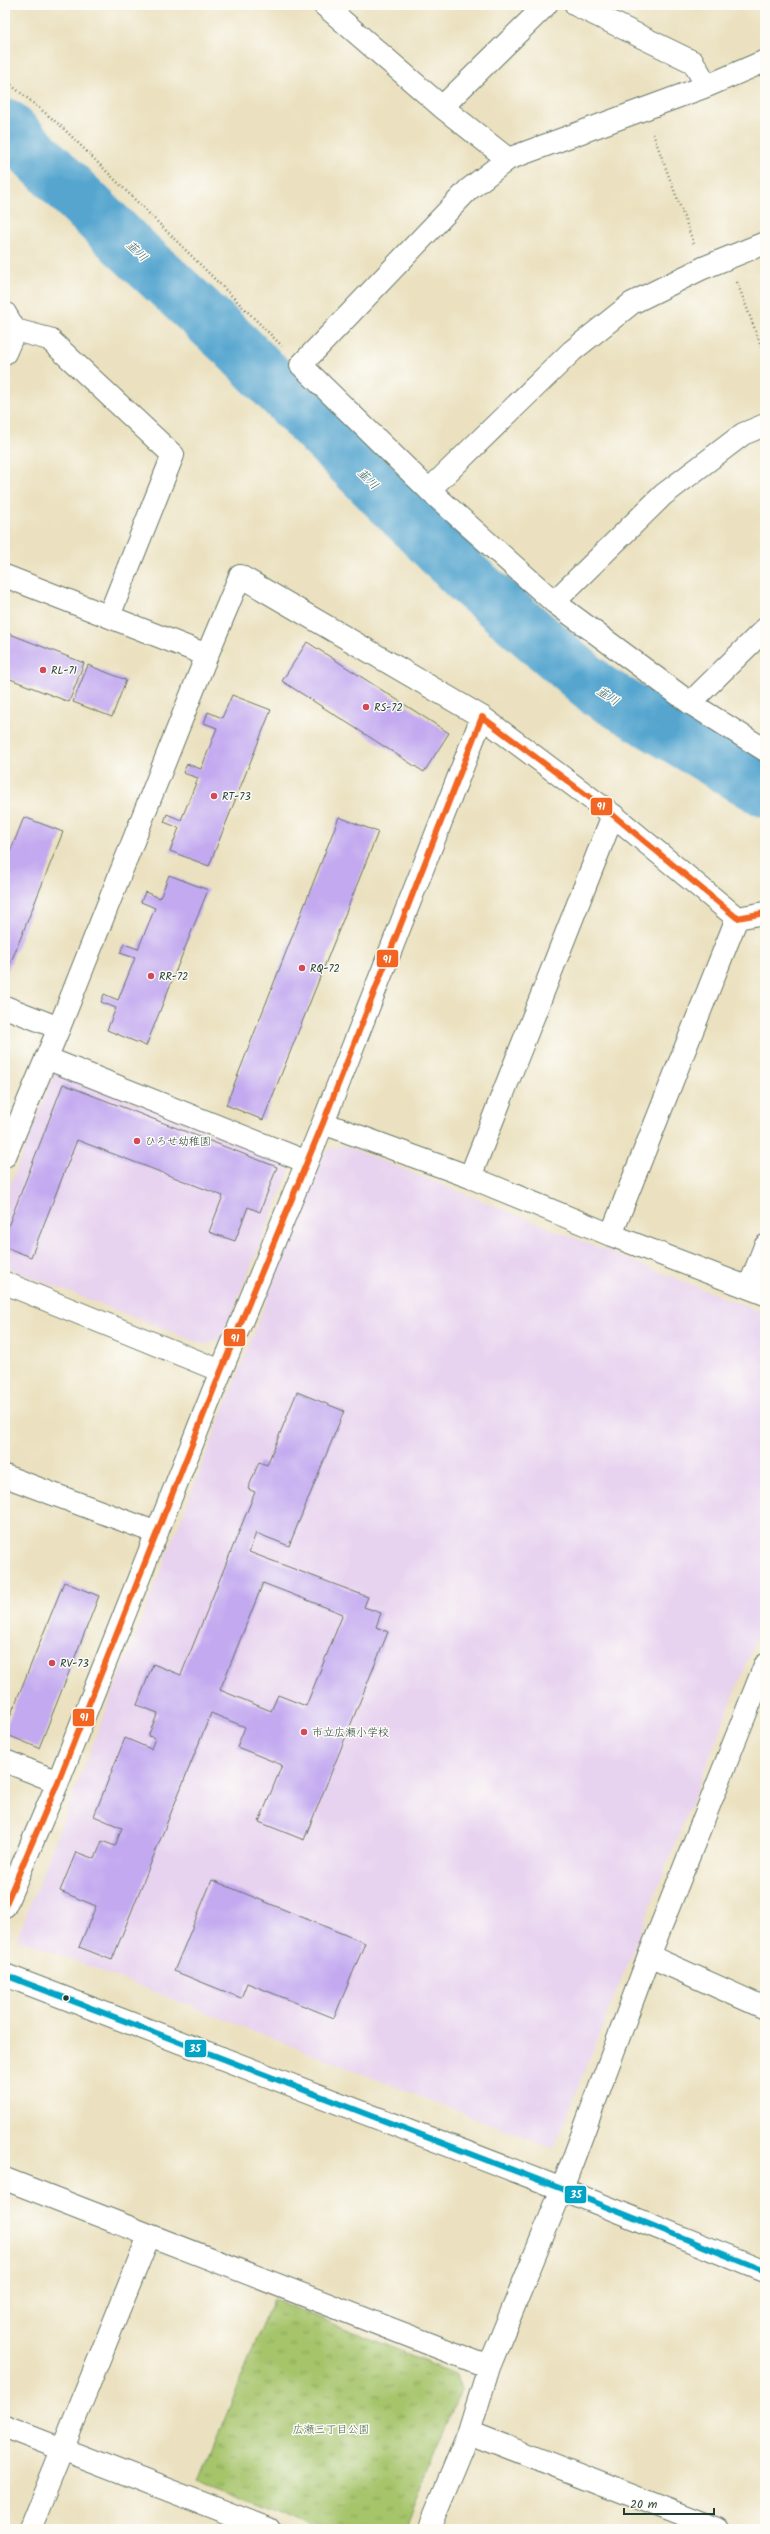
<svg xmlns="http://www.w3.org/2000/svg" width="770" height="2534" viewBox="0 0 770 2534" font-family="Kalam,'Klee One',sans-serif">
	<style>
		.built { fill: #e7d2ef }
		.grass { fill: url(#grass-tufts); stroke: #628050 }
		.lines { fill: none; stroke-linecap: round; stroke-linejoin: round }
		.river { stroke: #55a5cf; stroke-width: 54 }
		.building { fill: #c3a9f0; fill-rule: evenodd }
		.street-casing { stroke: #667665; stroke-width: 24 }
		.secondary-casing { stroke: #667665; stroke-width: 24 }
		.path { stroke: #667665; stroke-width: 2.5; stroke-dasharray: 1 3; stroke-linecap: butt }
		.street { stroke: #fff; stroke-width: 22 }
		.secondary { stroke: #fff; stroke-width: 22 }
		.bus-1-casing { stroke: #fdfcf7; stroke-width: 9 }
		.bus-2-casing { stroke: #fdfcf7; stroke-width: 9 }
		.bus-1 { stroke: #02a4c6; stroke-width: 6 }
		.bus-2 { stroke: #f26522; stroke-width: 6 }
		.poi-dot { fill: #d1495b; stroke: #fdfcf7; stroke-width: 1.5 }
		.bus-dot { fill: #1f3d34; stroke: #fdfcf7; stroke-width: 1.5 }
		.labels { text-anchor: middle; stroke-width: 3; stroke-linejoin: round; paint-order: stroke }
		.poi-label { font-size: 11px; fill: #1f3d34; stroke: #fdfcf7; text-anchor: start }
		.park-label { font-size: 11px; fill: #415f42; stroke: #fdfcf7 }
		.water-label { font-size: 12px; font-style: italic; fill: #32616a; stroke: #fdfcf7 }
		.line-badge { stroke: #fdfcf7; stroke-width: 1.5 }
		.badge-label { font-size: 11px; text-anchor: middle; font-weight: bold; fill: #fff }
	</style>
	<defs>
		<pattern id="grass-tufts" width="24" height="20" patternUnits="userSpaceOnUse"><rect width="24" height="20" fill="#a6c46b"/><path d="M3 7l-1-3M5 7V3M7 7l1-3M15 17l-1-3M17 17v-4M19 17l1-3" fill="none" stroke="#87a059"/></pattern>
	</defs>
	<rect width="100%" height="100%" fill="#fdfcf7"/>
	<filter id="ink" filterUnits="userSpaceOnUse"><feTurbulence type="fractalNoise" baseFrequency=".025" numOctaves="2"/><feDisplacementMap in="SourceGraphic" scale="8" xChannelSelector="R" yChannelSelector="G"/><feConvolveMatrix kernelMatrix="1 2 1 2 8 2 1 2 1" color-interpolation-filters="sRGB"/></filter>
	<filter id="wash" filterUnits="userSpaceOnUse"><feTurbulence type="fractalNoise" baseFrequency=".012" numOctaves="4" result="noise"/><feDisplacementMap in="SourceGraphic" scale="16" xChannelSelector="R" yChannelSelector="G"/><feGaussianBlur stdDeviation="0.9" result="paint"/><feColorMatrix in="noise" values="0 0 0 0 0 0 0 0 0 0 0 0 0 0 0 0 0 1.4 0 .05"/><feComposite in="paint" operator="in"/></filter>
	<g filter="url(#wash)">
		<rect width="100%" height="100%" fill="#ebe1c0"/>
		<path class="built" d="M55,1071l237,94 -70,173 -17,7 -200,-78v-68z
			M342,1145l423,169v303l-211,532 -537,-211 308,-787z"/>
		<path class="grass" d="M273,2299l182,74 6,16 -57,140h-90l-115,-46z"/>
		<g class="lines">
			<path class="river" d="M5,125l123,121 107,99 230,231 134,115 166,99"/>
		</g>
		<g id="blocks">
			<path class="building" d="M5,632l79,31 -15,39 -64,-25z
				M307,642l142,91 -25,39 -142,-91z
				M88,665l38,15 -14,37 -39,-15z
				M232,695l39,15 -62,156 -39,-15 9,-23 -15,-6 3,-8 14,6 17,-42 -15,-5 4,-9 14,5 16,-41 -13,-5 4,-11 14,6z
				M24,817l39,15 -58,145v-112z
				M339,817l39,15 -115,288 -37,-15z
				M169,875l39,15 -62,156 -39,-16 9,-22 -15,-6 3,-8 14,6 17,-42 -15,-5 4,-9 14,5 17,-41 -14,-6 4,-10 15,6z
				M5,1053l5,2 -5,13z
				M63,1084l214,83 -17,45 -12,-5 -13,34 -26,-9 14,-36 -146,-56 -46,117 -26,-10v-13z
				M297,1392l47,19 -55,135 -33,-13 -7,19 119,45 -4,10 17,6 -5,14 12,5 -84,208 -45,-18 23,-57 -45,-18 8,-20 -34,-14 -99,247 -33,-13 17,-41 -36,-15 16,-39 19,7 7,-18 13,5 7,-18 -28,-12 31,-78 26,11 4,-11 -7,-2 10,-23 -21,-8 16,-41 28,11 74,-183 -7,-3 11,-27 8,3zM263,1583l80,31 -37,92 -28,-11 -7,16 -51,-21z
				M64,1582l35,14 -60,152 -34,-14v-5z
				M212,1880l153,63 -31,75 -87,-35 -6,15 -67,-27z"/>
		</g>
	</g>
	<g filter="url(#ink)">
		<use href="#blocks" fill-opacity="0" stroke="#667665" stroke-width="1"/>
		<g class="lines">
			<g class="street-casing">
				<path id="street" d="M324,5l118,102 66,52 -40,31 -167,175 128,125 125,112 136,101 75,47
					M576,5l117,57 14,24
					M442,107l104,-102
					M508,159l199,-73 58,-25
					M5,313l10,17 -10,23
					M15,330l34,9 124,116 -64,161
					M429,490l143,-139 60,-48 71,-35 62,-25
					M5,576l202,79 -148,373 -54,128
					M554,602l109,-107 80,-61 22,-9
					M207,655l33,-79 242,141
					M690,703l75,-74
					M5,1007l54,21
					M46,1058l261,104
					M323,1123l147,54 141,58 154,59
					M470,1177l143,-362
					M611,1235l126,-317
					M5,1283l216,88
					M749,1287l16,-41
					M5,1476l152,57
					M5,1761l53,21
					M5,1906l53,-124 163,-411 102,-248 159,-406 131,98 124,103 28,-5
					M649,1956l116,52
					M5,2179l484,188
					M5,2427l264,102
					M469,2432l248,97
					M30,2529l119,-293
					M429,2529l40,-97 20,-65 73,-178"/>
			</g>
			<g class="secondary-casing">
				<path id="secondary" d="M5,1975l557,214 203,82
					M562,2189l87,-233 116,-291"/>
			</g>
			<path class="path" d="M5,80l56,46 221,220
				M653,134l41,110
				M737,282l28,74"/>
			<use href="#street" class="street"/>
			<use href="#secondary" class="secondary"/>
			<g class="bus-1-casing">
				<path id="bus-1" d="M5,1975l557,214 203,82"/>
			</g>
			<g class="bus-2-casing">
				<path id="bus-2" d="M5,1906l53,-124 163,-411 102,-248 159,-406 131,98 124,103 28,-5"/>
			</g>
			<use href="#bus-1" class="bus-1"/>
			<use href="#bus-2" class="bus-2"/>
		</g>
	</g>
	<g class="poi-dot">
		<circle cx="43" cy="670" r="4"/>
		<circle cx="366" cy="707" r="4"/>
		<circle cx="214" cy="796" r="4"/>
		<circle cx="302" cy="968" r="4"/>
		<circle cx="151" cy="976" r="4"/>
		<circle cx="137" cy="1141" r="4"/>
		<circle cx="52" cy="1663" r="4"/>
		<circle cx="304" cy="1732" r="4"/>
	</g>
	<circle class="bus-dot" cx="66" cy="1998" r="3.5"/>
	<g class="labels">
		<g class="poi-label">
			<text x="51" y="674">RL-71</text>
			<text x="374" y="711">RS-72</text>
			<text x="222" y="800">RT-73</text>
			<text x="310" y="972">RQ-72</text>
			<text x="159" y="980">RR-72</text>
			<text x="145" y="1145">ひろせ幼稚園</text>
			<text x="60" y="1667">RV-73</text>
			<text x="312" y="1736">市立広瀬小学校</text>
		</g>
		<g class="park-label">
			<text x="331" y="2433">広瀬三丁目公園</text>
		</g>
		<g class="water-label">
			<text transform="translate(137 251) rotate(44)" y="4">韮川</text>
			<text transform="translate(368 479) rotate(45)" y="4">韮川</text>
			<text transform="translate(608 696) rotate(33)" y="4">韮川</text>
		</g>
	</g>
	<g class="line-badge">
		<rect x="590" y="797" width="23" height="19" rx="4" fill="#f26522"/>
		<rect x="376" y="949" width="23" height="19" rx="4" fill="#f26522"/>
		<rect x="223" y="1328" width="23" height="19" rx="4" fill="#f26522"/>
		<rect x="72" y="1708" width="23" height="19" rx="4" fill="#f26522"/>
		<rect x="184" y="2039" width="23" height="19" rx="4" fill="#02a4c6"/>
		<rect x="564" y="2185" width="23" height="19" rx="4" fill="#02a4c6"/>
	</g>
	<g class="badge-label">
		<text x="601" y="810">91</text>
		<text x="387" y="963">91</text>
		<text x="235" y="1342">91</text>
		<text x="84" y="1721">91</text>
		<text x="195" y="2052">35</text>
		<text x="576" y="2198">35</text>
	</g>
	<rect width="770" height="2534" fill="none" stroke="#fdfcf7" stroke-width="20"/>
	<path d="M624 2508v6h90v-6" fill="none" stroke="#1f3d34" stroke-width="2"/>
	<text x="630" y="2508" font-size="12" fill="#1f3d34" stroke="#fdfcf7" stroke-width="3" paint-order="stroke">20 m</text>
</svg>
